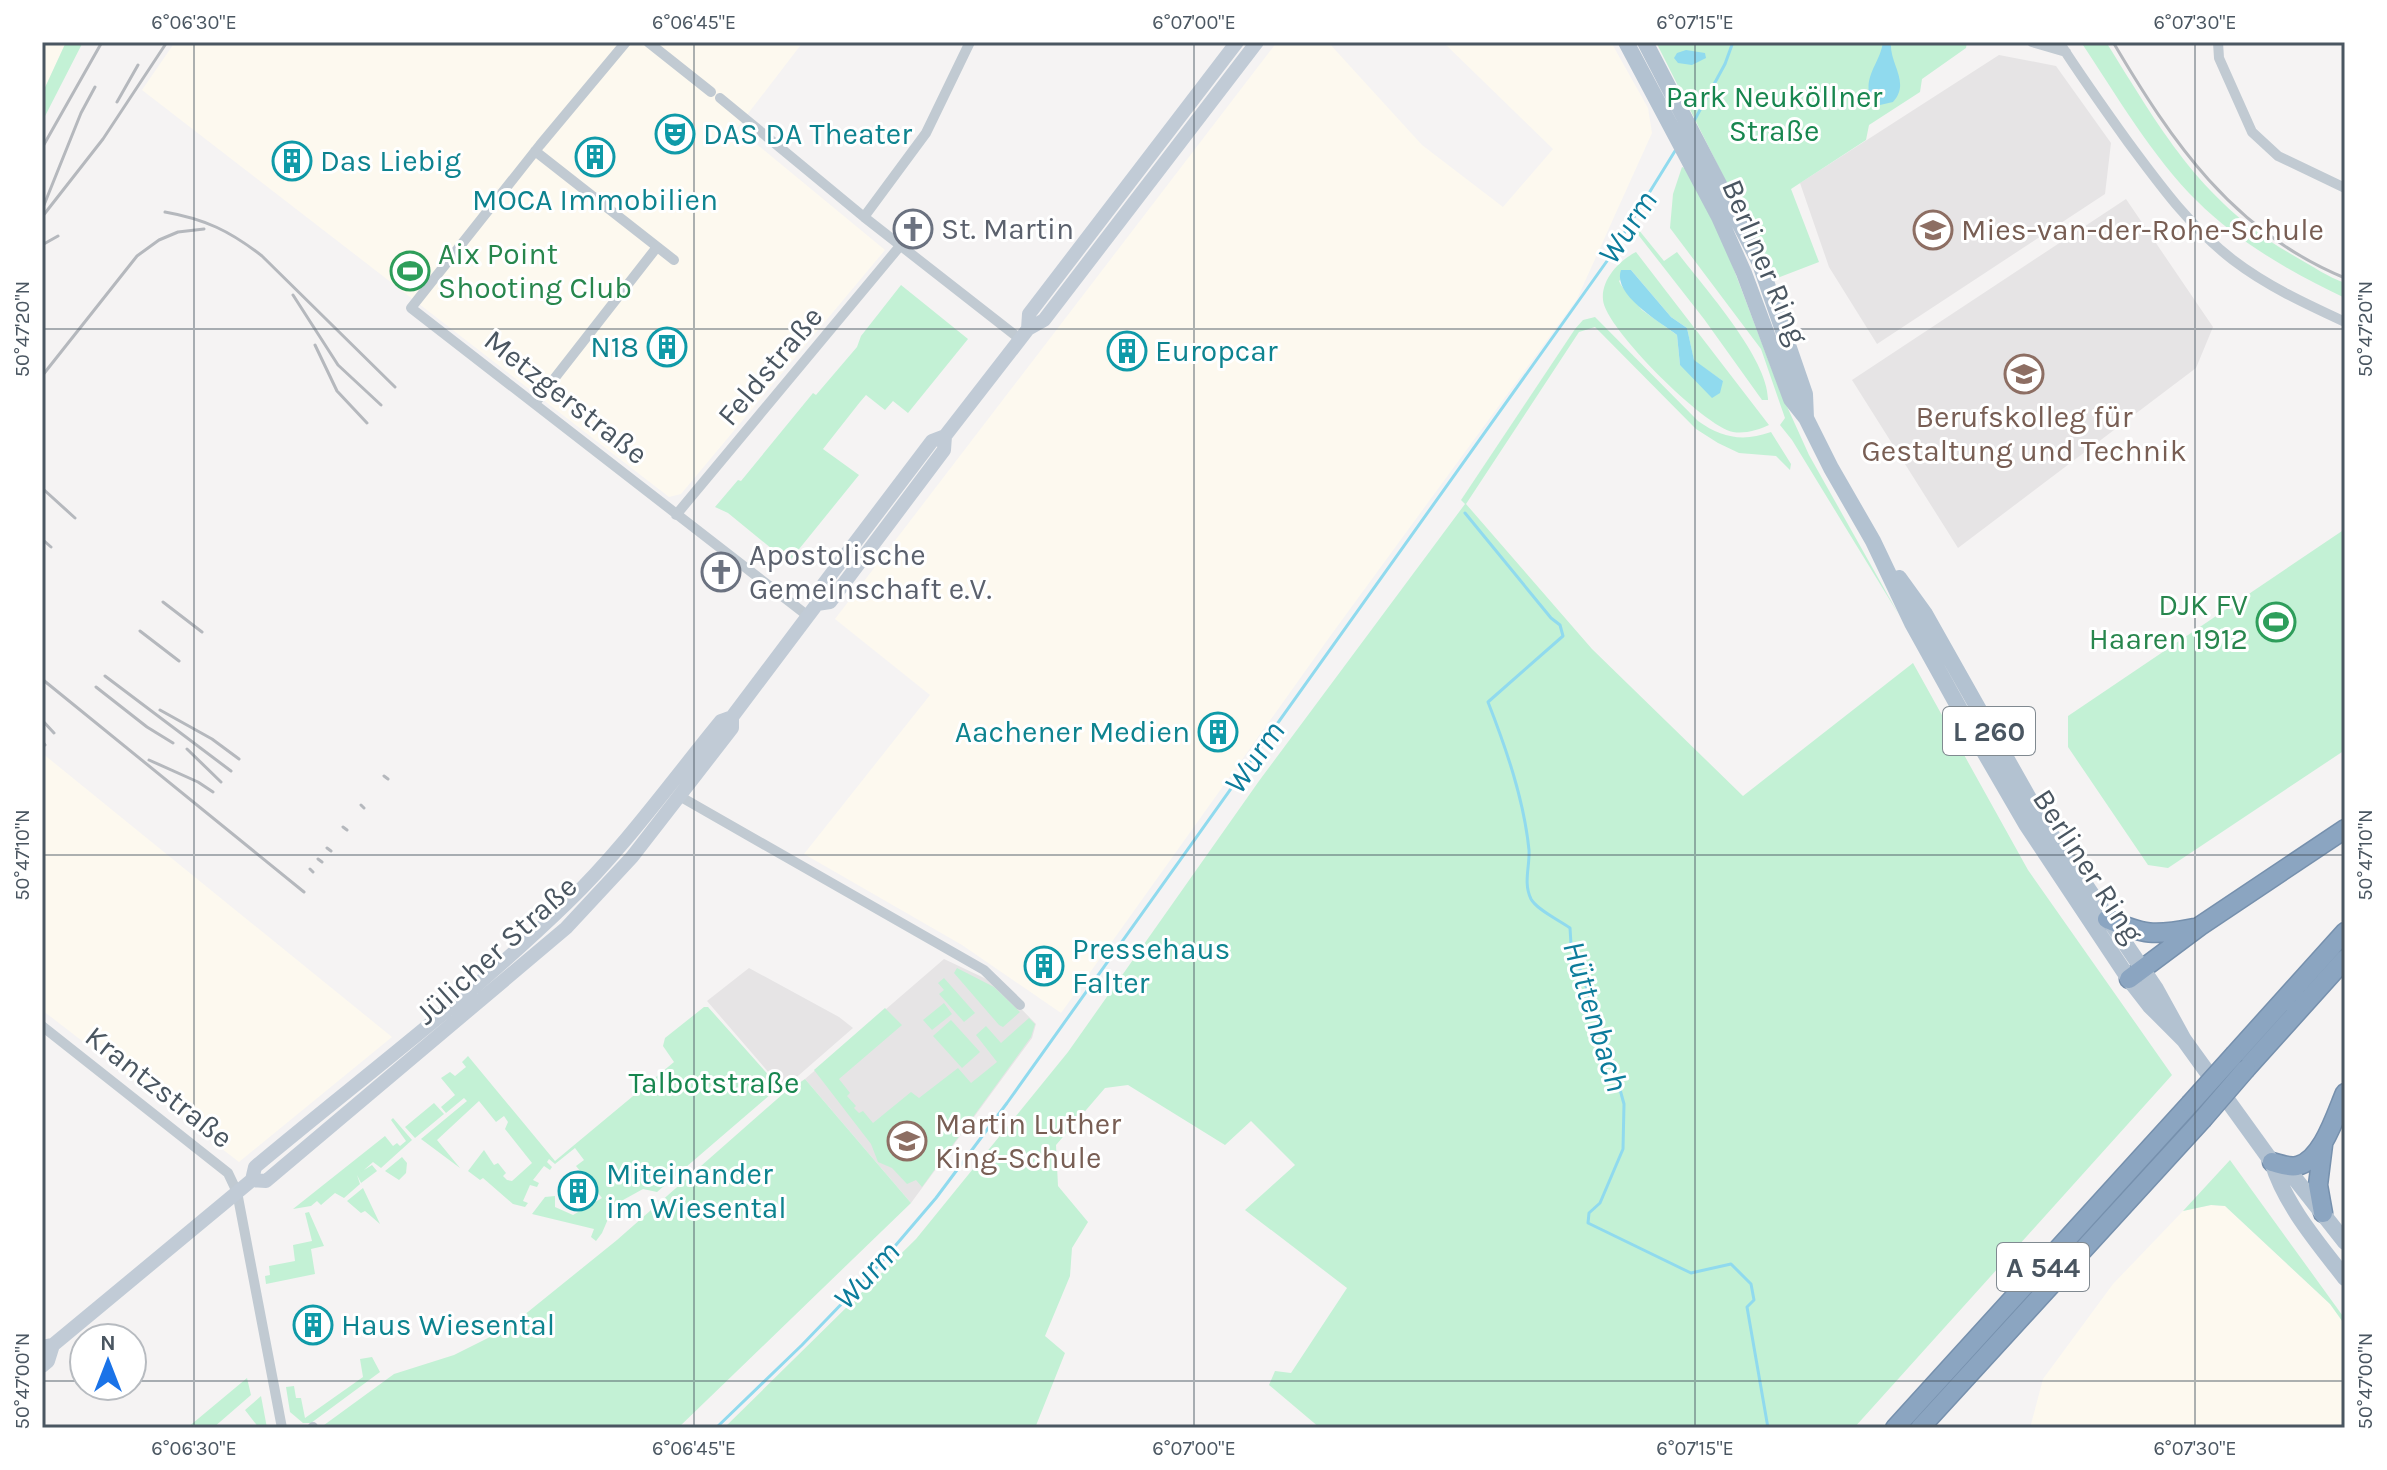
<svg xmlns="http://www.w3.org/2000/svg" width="2387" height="1470" viewBox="0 0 2387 1470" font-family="Karla,sans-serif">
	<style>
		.commercial { fill: #fdf9ef }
		.education { fill: #e6e4e5 }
		.green { fill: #c3f1d5; fill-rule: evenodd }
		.water { fill: #90daee }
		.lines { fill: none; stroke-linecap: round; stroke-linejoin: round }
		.stream { stroke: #90daee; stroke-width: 3 }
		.motorway-casing { stroke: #7690ad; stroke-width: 21 }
		.minor { stroke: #c1cad2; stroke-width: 10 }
		.secondary { stroke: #c1cbd6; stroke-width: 14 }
		.primary { stroke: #b3c2d1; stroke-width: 16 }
		.motorway { stroke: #8ba5c1; stroke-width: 18 }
		.rail { stroke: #b5b8bd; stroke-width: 3 }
		.motorway-bridge-casing { stroke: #7690ad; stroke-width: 21; stroke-linecap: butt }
		.motorway-bridge { stroke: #8ba5c1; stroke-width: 18 }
		.ticks { fill: none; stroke: #4a5661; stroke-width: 2; stroke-opacity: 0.45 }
		.labels { text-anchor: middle; stroke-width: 6; stroke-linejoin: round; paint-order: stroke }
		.shield { fill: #fff; stroke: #808990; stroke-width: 2 }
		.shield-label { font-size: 28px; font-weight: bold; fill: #4a5661 }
		.park-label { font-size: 30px; fill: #17864f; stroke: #fff }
		.culture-label { font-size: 30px; fill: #0d838f; stroke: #fff; text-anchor: start }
		.worship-label { font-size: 30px; fill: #5b616d; stroke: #fff; text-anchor: start }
		.education-label { font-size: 30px; fill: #785e54; stroke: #fff; text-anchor: start }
		.leisure-label { font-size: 30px; fill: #27864d; stroke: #fff; text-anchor: start }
		.street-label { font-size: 30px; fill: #4a5661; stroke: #fff }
		.water-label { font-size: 32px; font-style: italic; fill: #0c7c9b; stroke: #fff }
		.neatline { fill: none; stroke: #4a5661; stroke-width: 3 }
		.ticks-label { font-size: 20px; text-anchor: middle; fill: #4a5661 }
	</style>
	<rect width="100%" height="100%" fill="#f5f3f3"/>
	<path class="commercial" d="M42,42h24l-24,52z
		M175,42h628l-66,86 148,122 -204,244 -12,3 -527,-407z
		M1277,42h51l94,103 81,62 50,-58 -110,-107h168l37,66 4,25 -75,166 -246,336 -270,378 -99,-68 -158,-91 126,-159 -95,-76z
		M42,753l350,284 -153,125 -197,-152z
		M2211,1205l14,1 105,98 15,21v103h-315l13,-49 70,-95 70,-73z"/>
	<path class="education" d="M1999,55l57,11 55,77 -6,51 -228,150 -48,-77 -29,-84z
		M2126,199l87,128 -17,41 -238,180 -106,-168z
		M944,959l53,25 39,40 -4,14 -121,165 -106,-124z
		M749,968l90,49 14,11 -70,61 -76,-88z"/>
	<path class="green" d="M66,42h17l-41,80v-28z
		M1656,42h311l-1,6 -44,31 -2,13 -51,33 -3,15 -75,49 28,73 -44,17z
		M2081,42h25c56,89 94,160 190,215 16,9 32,20 49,26v15c-53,-25 -107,-56 -148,-97 -44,-43 -82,-108 -116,-159z
		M1682,167l5,2 38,77 55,145 29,64 90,160 -107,-175 -12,-15 5,-7 -24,-69 -91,-121 3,-34z
		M1638,229l26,32 13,-9c25,33 92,107 91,148h-6l-58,-81 -68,-87z
		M1636,252l133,173c-11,5 -24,9 -36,7 -28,-5 -128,-104 -130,-132 -2,-21 17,-40 33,-48zM1631,270l40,47 16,11 7,33 29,20 -43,-16 -3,-30 -35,-25 -21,-25 -2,-4z
		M901,285l67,54 -60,74 -15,-12 -8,9 -19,-15 -6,7 -37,47 36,26 -72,89 -11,-9 1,-2 -49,-40 -13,-6 23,-27 3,1 72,-88 3,2 41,-48 4,-11z
		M1595,317l103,104c24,17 45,21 73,11l20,32 -1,6 -14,-14 -37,-3 -21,-10 -22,-14 -101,-102 -16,5 -113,172 126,145 151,147 170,-133 115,207 144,205 -318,353h-534l-51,-43 6,-14 16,2 56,-85 -102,-78 50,-45 -44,-44 -26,24 -97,-60 -23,3 -49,57 2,41 30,36 -16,26 -2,28 -25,60 20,17 -30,75h-311l192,-189 152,-187 191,-271 206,-277 -4,-4 114,-171 8,-9z
		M2345,529v221l-177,118 -20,-3 -80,-118v-31z
		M957,968l37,19 26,25 -17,15 -4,-2 -45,-52z
		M944,978l31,35 -11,9 -25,-28 5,-4 -6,-7z
		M944,1003l8,11 -20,16 -9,-10z
		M704,1007h4l71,80 -122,105 -14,-3 -29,16 -12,28 -6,8 -5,-4 3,-8 -62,-15 13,-17 10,-1v11l18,8 29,-17 -26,-32 8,-6 -9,-12 -20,16 -6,-5 -2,3 5,5 -2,3 -6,-4 -11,14 6,3 -2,4 -7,-2 -7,16 5,2 -3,4 -12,-3 -30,-26 -3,2 -12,-9 16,-21 10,15 4,-2 8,10 -3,3 4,4 5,1 20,-18 -27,-34 3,-7 -4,-6 -8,6 -17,-21 -42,39 23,28 -39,-29 46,-38 -3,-3 -18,15 -5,-6 14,-12 -14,-17 9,-6 5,4 11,-9 -4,-5 6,-6 87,105 119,-99 -11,-16 2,-8z
		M885,1008l17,17 -63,54 11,14 -3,3 9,10 -2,2 5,5 4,-2 10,12 38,-31 8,6 39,-30 13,15 26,-21 -21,-27 10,-9 15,17 28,-25 6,6 -4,13 -109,150 -6,-7 -9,4 -15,-16 -14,-6 -7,-18 -57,-74z
		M951,1020l29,32 -18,16 -29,-32z
		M805,1079l106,124 -233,225h-358l74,-54 60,-19 54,-27 109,-88 167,-147z
		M434,1103l10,11 -29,24 -10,-11z
		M393,1118l19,22 -31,28 -8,-6 -9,8 8,-5 5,6 -16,12 -4,-8 3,9 -16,14 -9,-5 -14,12 -4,-4 -6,5 -18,3 92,-73 8,10 4,-3 3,3 6,-5 -15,-21z
		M402,1157l5,6 -1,10 -7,7 -14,-9z
		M2230,1160l115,159v6l-15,-21 -105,-98 -14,-1 -28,6z
		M363,1188l17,36 -15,-13 -4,2 -14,-12z
		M309,1212l15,34 -13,3 4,25 -49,10 -1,-8 5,-1 -1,-9 26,-5 -2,-16 19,-4 -7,-28z
		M372,1357l8,15 -69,51h-8l-13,-11 -4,-25 8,-1 2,12h5l4,20 58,-41 -3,-18z
		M247,1378l4,17 -38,33h-26z
		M261,1396l6,32h-8l-14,-18z"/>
	<path class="water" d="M1883,42h8c-2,22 20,40 2,60l-13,3 -9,-4c-9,-25 9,-37 12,-59z
		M1686,50l19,3 1,5 -14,7 -14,-2 -4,-5 3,-5z
		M1621,270h10l40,47 16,11 7,32 29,21 -3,12 -8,5 -32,-33 -3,-30c-17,-13 -65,-40 -56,-65z"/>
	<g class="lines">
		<path class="stream" d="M1694,121l31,-57 8,-22
			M1465,513l86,105 9,7 3,11 -75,66c18,46 36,98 41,148 1,16 -6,33 2,49 6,11 28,21 39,29l1,16 40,113 13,47 -1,45 -23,54 -11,10 -1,10 103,50 40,-9 20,20 3,16 -7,7 21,121
			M716,1428l86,-83 76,-79 58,-68 71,-95 600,-842 68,-110"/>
		<g class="motorway-casing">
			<path id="motorway" d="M2107,919c37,16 47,17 87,9
				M2129,979l71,-53 145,-97
				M2235,1054l110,-122
				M2246,1069l99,-110
				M2272,1162c8,2 17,6 25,4 25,-5 39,-52 48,-73
				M2323,1213l-5,-28 5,-40
				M1895,1428l295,-324
				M1920,1428l282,-308"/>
		</g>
		<path class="minor" d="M626,42l-86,103 -129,163 397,308
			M648,42l63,50
			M2032,42l34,10
			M2059,42c22,34 46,68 69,100 32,43 62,85 105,118 34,26 73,44 112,62
			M2218,42l1,16 33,74 26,24 67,32
			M720,98l144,119 156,122
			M535,151l139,109
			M864,217l62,-84 44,-91
			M536,402l121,-155
			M676,515l224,-269
			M681,797l303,173 36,35
			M42,1026l186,147 9,19 45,236
			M312,1428l1,-1"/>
		<path class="secondary" d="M1028,329l16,-9 213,-278
			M817,604l13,-2 114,-152 1,-14
			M252,1180l14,1 300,-253 66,-71 100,-129v-11
			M42,1347l11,-2 199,-165 3,-13c104,-87 214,-169 312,-264 57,-55 104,-121 154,-182l11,-4 85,-113v-12l6,-7 109,-144 13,-5 83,-107 1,-15 208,-272
			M42,1366l6,-5 5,-16"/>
		<path class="primary" d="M1626,42l93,175 25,56 47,126 15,19 25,50 42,73 39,82 56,101 58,100 103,155 21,27 34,34
			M1645,42l114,219 46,133 1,24
			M1899,578l26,36 115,204 116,171 28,51 88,122c13,43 46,81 73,116
			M2277,1165l16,11 52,66"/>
		<use href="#motorway" class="motorway"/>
		<path class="rail" d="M2113,42c59,100 120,190 232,236
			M117,102l21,-37
			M42,148l60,-106
			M44,205l37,-92 14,-26
			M165,212c40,7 65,19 97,44l133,131
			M42,217l61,-78 64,-97
			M42,245l16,-9
			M293,295l45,70 43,40
			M315,345l22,46 30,32
			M42,376l95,-120 22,-16 19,-8 26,-3
			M42,488l33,30
			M42,539l9,8
			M163,602l39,30
			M140,631l39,30
			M105,676l126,95
			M42,679l262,213
			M96,687l51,40 26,16
			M160,710l52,29 27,20
			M42,720l12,13
			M42,741l3,4
			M187,749l34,33
			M149,760l49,22 15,10
			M384,776l4,3
			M361,805l3,3
			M343,827l4,3
			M327,848l4,3
			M318,859l4,3
			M310,869l3,3"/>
		<g class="motorway-bridge-casing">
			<path id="motorway-bridge" d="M2190,1104l45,-50
				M2202,1120l44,-51"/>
		</g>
		<use href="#motorway-bridge" class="motorway-bridge"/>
	</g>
	<path class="ticks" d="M194,42v1386M694,42v1386M1194,42v1386M1695,42v1386M2195,42v1386M42,329h2303M42,855h2303M42,1381h42M132,1381h2213"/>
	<defs>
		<g id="theatre-ring" transform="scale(2)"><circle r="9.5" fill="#fff" stroke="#0f9aa8" stroke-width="1.5"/><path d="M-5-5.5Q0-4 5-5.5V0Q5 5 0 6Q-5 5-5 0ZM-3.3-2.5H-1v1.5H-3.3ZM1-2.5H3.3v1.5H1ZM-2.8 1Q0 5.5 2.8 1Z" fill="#0f9aa8"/></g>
		<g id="building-ring" transform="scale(2)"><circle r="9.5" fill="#fff" stroke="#0f9aa8" stroke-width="1.5"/><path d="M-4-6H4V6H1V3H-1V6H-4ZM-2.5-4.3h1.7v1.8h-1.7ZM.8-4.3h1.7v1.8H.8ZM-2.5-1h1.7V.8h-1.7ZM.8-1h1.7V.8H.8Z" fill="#0f9aa8"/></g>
		<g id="church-ring" transform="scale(2)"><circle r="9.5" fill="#fff" stroke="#6b7280" stroke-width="1.5"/><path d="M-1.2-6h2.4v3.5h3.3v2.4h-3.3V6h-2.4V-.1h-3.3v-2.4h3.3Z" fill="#6b7280"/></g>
		<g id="school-ring" transform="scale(2)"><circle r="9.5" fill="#fff" stroke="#8d6e63" stroke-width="1.5"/><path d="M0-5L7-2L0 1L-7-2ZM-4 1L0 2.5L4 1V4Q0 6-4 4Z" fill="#8d6e63"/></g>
		<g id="stadium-ring" transform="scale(2)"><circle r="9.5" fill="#fff" stroke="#2e9e5b" stroke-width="1.5"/><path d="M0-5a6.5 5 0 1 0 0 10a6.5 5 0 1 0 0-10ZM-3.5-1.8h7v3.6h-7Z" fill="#2e9e5b"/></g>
	</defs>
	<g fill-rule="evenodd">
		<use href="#theatre-ring" x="675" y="134"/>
		<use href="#building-ring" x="595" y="157"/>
		<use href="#building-ring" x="292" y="161"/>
		<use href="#church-ring" x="913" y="229"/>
		<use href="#school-ring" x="1933" y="230"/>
		<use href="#stadium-ring" x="410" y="271"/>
		<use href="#building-ring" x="667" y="347"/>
		<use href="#building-ring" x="1127" y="351"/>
		<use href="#school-ring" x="2024" y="374"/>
		<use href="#church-ring" x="721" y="572"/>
		<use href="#stadium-ring" x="2276" y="622"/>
		<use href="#building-ring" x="1218" y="732"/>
		<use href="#building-ring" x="1044" y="966"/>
		<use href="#school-ring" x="907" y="1141"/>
		<use href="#building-ring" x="578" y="1191"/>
		<use href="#building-ring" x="313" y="1325"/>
	</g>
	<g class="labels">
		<g class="shield">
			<rect x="1943" y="707" width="92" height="48" rx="6"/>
			<rect x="1997" y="1243" width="92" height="48" rx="6"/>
		</g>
		<g class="shield-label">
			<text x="1989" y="741">L 260</text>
			<text x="2043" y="1277">A 544</text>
		</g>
		<g class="park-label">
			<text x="1774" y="107">Park Neuköllner<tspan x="1774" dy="34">Straße</tspan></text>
			<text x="714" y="1093">Talbotstraße</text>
		</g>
		<g class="culture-label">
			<text x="703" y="144">DAS DA Theater</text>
			<text x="320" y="171">Das Liebig</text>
			<text x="595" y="210" text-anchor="middle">MOCA Immobilien</text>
			<text x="639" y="357" text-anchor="end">N18</text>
			<text x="1155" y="361">Europcar</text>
			<text x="1190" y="742" text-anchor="end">Aachener Medien</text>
			<text x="1072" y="959">Pressehaus<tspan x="1072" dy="34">Falter</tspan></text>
			<text x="606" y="1184">Miteinander<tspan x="606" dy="34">im Wiesental</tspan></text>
			<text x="341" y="1335">Haus Wiesental</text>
		</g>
		<g class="worship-label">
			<text x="941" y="239">St. Martin</text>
			<text x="749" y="565">Apostolische<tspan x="749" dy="34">Gemeinschaft e.V.</tspan></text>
		</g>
		<g class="education-label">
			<text x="1961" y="240">Mies-van-der-Rohe-Schule</text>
			<text x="2024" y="427" text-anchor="middle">Berufskolleg für<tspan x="2024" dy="34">Gestaltung und Technik</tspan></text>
			<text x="935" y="1134">Martin Luther<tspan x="935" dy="34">King-Schule</tspan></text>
		</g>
		<g class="leisure-label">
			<text x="438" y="264">Aix Point<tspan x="438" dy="34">Shooting Club</tspan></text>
			<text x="2248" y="615" text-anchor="end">DJK FV<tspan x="2248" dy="34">Haaren 1912</tspan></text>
		</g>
		<g class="street-label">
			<text transform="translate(1765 262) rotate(67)" y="10">Berliner Ring</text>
			<text transform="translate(770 366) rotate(-50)" y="10">Feldstraße</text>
			<text transform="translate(566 397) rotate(38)" y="10">Metzgerstraße</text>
			<text transform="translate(2088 866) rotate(57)" y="10">Berliner Ring</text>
			<text transform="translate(496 950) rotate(-42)" y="10">Jülicher Straße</text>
			<text transform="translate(159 1087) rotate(38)" y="10">Krantzstraße</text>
		</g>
		<g class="water-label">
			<text transform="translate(1627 227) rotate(-57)" y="11">Wurm</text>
			<text transform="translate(1254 757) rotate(-55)" y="11">Wurm</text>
			<text transform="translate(1596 1016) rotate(73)" y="11">Hüttenbach</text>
			<text transform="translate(866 1275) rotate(-47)" y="11">Wurm</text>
		</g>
	</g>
	<rect width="2387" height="1470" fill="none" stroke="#ffffff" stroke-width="88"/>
	<g transform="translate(108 1362)"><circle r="38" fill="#ffffff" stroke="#b7bbc0" stroke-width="2"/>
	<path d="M0-6L14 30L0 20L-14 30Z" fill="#1a73e8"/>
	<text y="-12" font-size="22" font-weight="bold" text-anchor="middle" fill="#4a5661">N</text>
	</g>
	<rect x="44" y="44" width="2299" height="1382" class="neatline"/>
	<g class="ticks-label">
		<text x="194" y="29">6°06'30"E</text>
		<text x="694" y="29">6°06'45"E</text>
		<text x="1194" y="29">6°07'00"E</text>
		<text x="1695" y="29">6°07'15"E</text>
		<text x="2195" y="29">6°07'30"E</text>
		<text transform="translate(22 329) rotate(-90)" y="7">50°47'20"N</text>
		<text transform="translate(2365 329) rotate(-90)" y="7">50°47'20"N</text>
		<text transform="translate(22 855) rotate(-90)" y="7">50°47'10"N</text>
		<text transform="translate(2365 855) rotate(-90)" y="7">50°47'10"N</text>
		<text transform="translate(22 1381) rotate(-90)" y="7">50°47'00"N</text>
		<text transform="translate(2365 1381) rotate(-90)" y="7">50°47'00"N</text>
		<text x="194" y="1455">6°06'30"E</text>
		<text x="694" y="1455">6°06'45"E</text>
		<text x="1194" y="1455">6°07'00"E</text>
		<text x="1695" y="1455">6°07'15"E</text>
		<text x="2195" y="1455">6°07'30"E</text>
	</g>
</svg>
